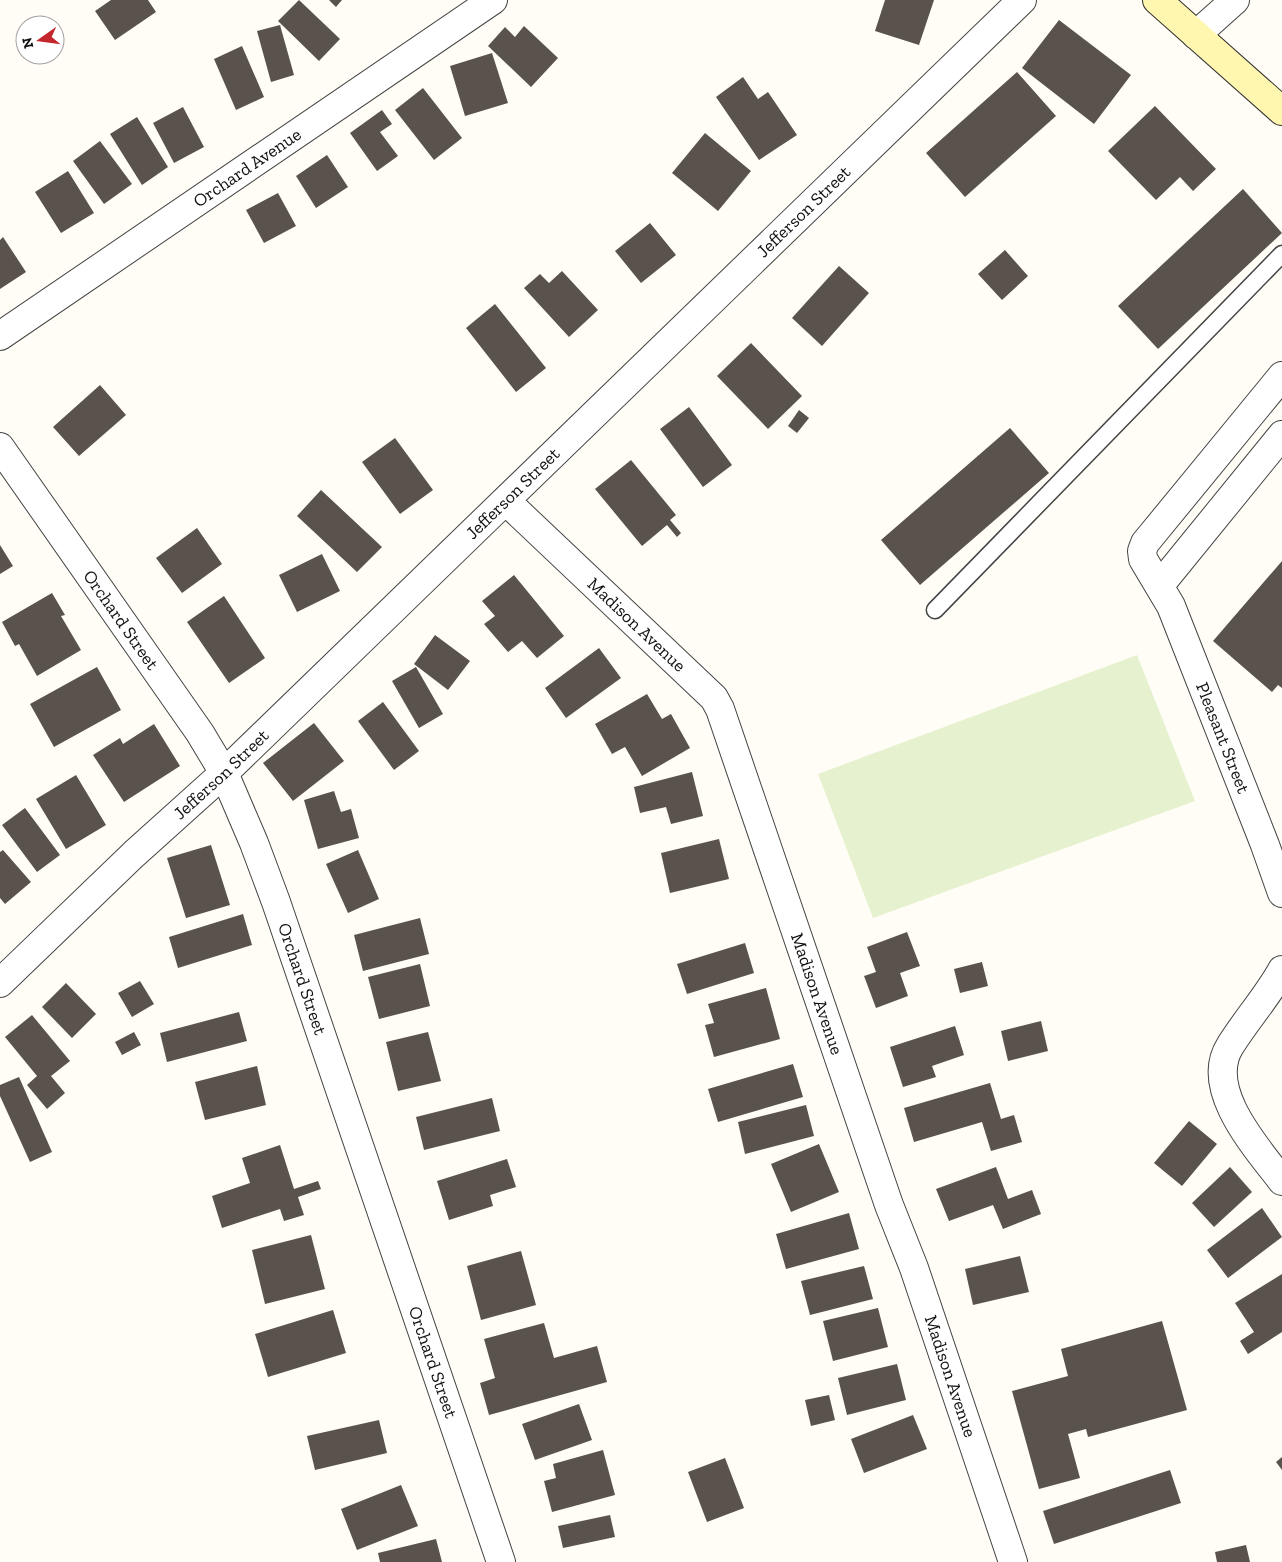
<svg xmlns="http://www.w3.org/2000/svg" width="1282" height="1562" viewBox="0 0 1282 1562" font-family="'Zilla Slab',serif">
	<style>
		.pitch { fill: #e6f2cf }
		.building { fill: #5a524d }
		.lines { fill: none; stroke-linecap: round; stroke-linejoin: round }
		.lane-casing { stroke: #444; stroke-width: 19 }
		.street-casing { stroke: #444; stroke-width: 30 }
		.secondary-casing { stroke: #333; stroke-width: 30 }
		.lane { stroke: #fff; stroke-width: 16 }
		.street { stroke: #fff; stroke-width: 28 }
		.secondary { stroke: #fff6b0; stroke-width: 28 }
		.labels { text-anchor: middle; stroke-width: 5; stroke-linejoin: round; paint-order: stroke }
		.street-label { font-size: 18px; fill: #111; stroke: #fff }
	</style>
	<rect width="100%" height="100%" fill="#fffdf5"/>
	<path class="pitch" d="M1137,655l58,146 -322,117 -55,-144z"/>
	<path class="building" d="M111,0h37l8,12 -41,28 -20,-29z
		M299,0l41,39 -21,22 -41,-40z
		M329,0h13l-6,7z
		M885,0h49l-15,45 -44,-14z
		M1059,20l72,55 -37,49 -72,-56z
		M280,25l14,50 -23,7 -14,-51z
		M524,26l34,32 -27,29 -43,-41 17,-19 10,10z
		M242,46l22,51 -28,13 -22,-51z
		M492,53l16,50 -43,13 -15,-50z
		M1017,72l39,44 -91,81 -39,-44z
		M743,77l15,22 10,-7 29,43 -38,25 -43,-63z
		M423,88l39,50 -28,22 -39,-50z
		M1155,106l61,63 -23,22 -13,-14 -24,23 -48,-49z
		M183,107l21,40 -30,16 -21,-40z
		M382,110l10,14 -12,8 18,24 -21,15 -27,-38z
		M137,117l31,50 -26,18 -32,-51z
		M705,133l46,38 -33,40 -46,-38z
		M100,141l32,43 -28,20 -31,-43z
		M327,155l21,32 -32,21 -20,-32z
		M68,171l26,42 -33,20 -26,-41z
		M1243,189l39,44 -124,116 -40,-43z
		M278,193l18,33 -32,17 -18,-33z
		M650,223l26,32 -35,28 -26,-32z
		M3,237l23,35 -26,17v-49z
		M1005,250l23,26 -26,24 -24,-26z
		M839,266l30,27 -47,53 -30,-28z
		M562,271l36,39 -29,27 -45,-49 16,-14 9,9z
		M495,304l51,64 -30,24 -50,-64z
		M751,343l51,53 -34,33 -51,-53z
		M100,385l26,30 -47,41 -26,-29z
		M689,407l43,58 -29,22 -43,-58z
		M799,410l10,8 -12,15 -9,-7z
		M1010,428l39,45 -129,112 -39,-45z
		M395,438l38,52 -33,24 -38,-52z
		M631,460l45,55 -6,5 11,13 -4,4 -10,-12 -25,21 -47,-57z
		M321,490l61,57 -25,25 -60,-56z
		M197,528l25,36 -40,29 -26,-35z
		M0,545l13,21 -13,8z
		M322,554l18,37 -43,21 -18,-37z
		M1282,561v127l-4,-3 -6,7 -59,-51z
		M514,575l50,61 -27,22 -15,-17 -14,11 -24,-28 11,-8 -13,-15z
		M52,593l13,22 -4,1 20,34 -44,26 -18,-32 -4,2 -13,-24z
		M224,596l41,62 -36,25 -42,-61z
		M435,635l35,26 -22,29 -34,-26z
		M599,648l22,30 -55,40 -21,-30z
		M97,667l24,43 -67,37 -24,-43z
		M416,667l27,47 -24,14 -27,-47z
		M647,694l15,25 9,-5 19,34 -48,28 -17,-29 -13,7 -17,-30z
		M383,702l36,49 -25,19 -36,-49z
		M314,723l30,38 -51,40 -30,-38z
		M154,724l26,42 -56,36 -31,-47 27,-17 3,6z
		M692,772l11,44 -32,8 -5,-17 -26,6 -6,-26z
		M76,775l30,50 -40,24 -30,-50z
		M334,791l7,21 10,-3 8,29 -41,11 -14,-49z
		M25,808l35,47 -23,17 -35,-47z
		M719,839l10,40 -59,14 -9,-40z
		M211,845l19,60 -44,13 -19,-60z
		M3,850l28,32 -26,22 -5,-6v-46z
		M358,850l21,49 -31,14 -22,-49z
		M243,914l9,31 -74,23 -9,-31z
		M420,918l9,36 -66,17 -9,-36z
		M907,932l13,34 -20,7 8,23 -32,12 -12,-32 12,-4 -9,-25z
		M745,943l9,30 -67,21 -10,-30z
		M982,962l6,24 -28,7 -6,-24z
		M420,964l10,42 -51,13 -11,-42z
		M140,981l14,23 -22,13 -14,-24z
		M66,983l30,31 -24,24 -30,-31z
		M766,988l14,51 -66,18 -9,-32 9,-2 -6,-19z
		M239,1012l8,29 -80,21 -7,-29z
		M32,1015l38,46 -19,15 14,17 -18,16 -20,-24 10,-9 -32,-39z
		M1041,1021l7,30 -40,10 -7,-30z
		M955,1026l9,29 -32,11 4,11 -33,10 -13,-40z
		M134,1032l7,13 -19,10 -7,-13z
		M428,1032l13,49 -43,10 -12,-49z
		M793,1064l10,33 -85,25 -10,-33z
		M257,1066l9,39 -61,15 -10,-38z
		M19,1077l33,75 -22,10 -30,-66v-11z
		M990,1083l11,36 13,-4 8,27 -31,9 -9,-29 -68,20 -10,-34z
		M492,1098l8,33 -76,19 -8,-33z
		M806,1105l8,31 -69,18 -7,-32z
		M1189,1121l28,23 -35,42 -28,-23z
		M819,1144l20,48 -48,20 -20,-48z
		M280,1145l14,44 24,-8 3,8 -23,8 6,18 -20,6 -4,-12 -58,19 -10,-32 38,-13 -8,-25z
		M507,1159l9,28 -26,8 3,11 -44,14 -12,-39z
		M996,1167l12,32 24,-9 9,24 -38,15 -10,-24 -44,16 -13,-32z
		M1230,1167l22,25 -38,35 -22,-24z
		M1262,1208l20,29 -54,41 -21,-28z
		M849,1213l10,36 -73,20 -10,-35z
		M311,1235l14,54 -60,15 -13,-54z
		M521,1251l15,54 -55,15 -14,-54z
		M1020,1256l9,36 -56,13 -8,-36z
		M864,1266l9,33 -63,16 -9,-34z
		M1282,1274v58l-34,22 -8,-13 14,-9 -19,-29z
		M878,1308l10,39 -55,14 -10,-40z
		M333,1310l13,43 -78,24 -13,-43z
		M1162,1321l25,89 -99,27 -2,-8 -18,5 12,44 -41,11 -27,-98 56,-15 -7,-27z
		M544,1323l10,35 43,-12 10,36 -118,33 -9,-32 15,-5 -11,-39z
		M897,1364l9,36 -59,15 -9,-37z
		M829,1395l6,25 -24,6 -6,-26z
		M579,1404l13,36 -57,20 -13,-36z
		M913,1415l14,34 -63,24 -13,-34z
		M379,1420l8,33 -72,17 -8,-34z
		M603,1450l12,45 -63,17 -8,-31 12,-3 -3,-14z
		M1282,1457v13l-6,-8z
		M725,1458l19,50 -37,14 -19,-50z
		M1170,1470l11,33 -127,41 -11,-33z
		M401,1485l17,41 -61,24 -16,-41z
		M610,1515l5,22 -52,11 -5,-22z
		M436,1539l6,23h-62l-2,-9z
		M1246,1545l4,17h-33l-2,-10z"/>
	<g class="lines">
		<g class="lane-casing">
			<path id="lane" d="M935,610l347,-356"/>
		</g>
		<g class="street-casing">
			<g id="street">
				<path d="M1196,35l39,-35"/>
				<path id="s1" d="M0,336l493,-336"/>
				<path id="s2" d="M1282,376l-137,167 -3,8 1,8 28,47 94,239 17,48"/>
				<path id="s3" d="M0,447l200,286 24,40 30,70 22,59 225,660"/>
				<path id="s4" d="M506,501l208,197 6,11 169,496 25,63 99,294"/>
				<path d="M1160,585l122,-150"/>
				<path d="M1282,970c-15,27 -36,50 -52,76 -27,43 27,102 52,135"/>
				<path id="s5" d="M0,983l134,-129 90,-81 798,-773"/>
			</g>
		</g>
		<g class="secondary-casing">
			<path id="secondary" d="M1157,0l125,111"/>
		</g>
		<use href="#lane" class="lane"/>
		<use href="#street" class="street"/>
		<use href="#secondary" class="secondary"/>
	</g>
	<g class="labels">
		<g class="street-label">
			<text dy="6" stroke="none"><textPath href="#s1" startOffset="299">Orchard Avenue</textPath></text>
			<text dy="6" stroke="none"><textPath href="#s5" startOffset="1114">Jefferson Street</textPath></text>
			<text dy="6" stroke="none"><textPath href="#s5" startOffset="709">Jefferson Street</textPath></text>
			<text dy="6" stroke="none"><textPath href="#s3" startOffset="211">Orchard Street</textPath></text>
			<text dy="6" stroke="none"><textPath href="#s4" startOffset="180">Madison Avenue</textPath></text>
			<text dy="6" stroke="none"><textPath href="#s2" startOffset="429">Pleasant Street</textPath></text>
			<text dy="6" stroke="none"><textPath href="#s5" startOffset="304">Jefferson Street</textPath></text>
			<text dy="6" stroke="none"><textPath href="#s3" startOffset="616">Orchard Street</textPath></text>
			<text dy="6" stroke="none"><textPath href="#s4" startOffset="600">Madison Avenue</textPath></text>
			<text dy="6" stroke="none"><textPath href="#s3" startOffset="1021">Orchard Street</textPath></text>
			<text dy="6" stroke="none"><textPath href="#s4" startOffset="1005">Madison Avenue</textPath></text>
		</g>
	</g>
	<g transform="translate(40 40) rotate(256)"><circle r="24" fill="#ffffff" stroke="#a0a0a0"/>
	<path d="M0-4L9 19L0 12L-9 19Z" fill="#c4262e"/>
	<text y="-8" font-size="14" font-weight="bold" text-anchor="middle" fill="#111111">N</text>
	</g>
</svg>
